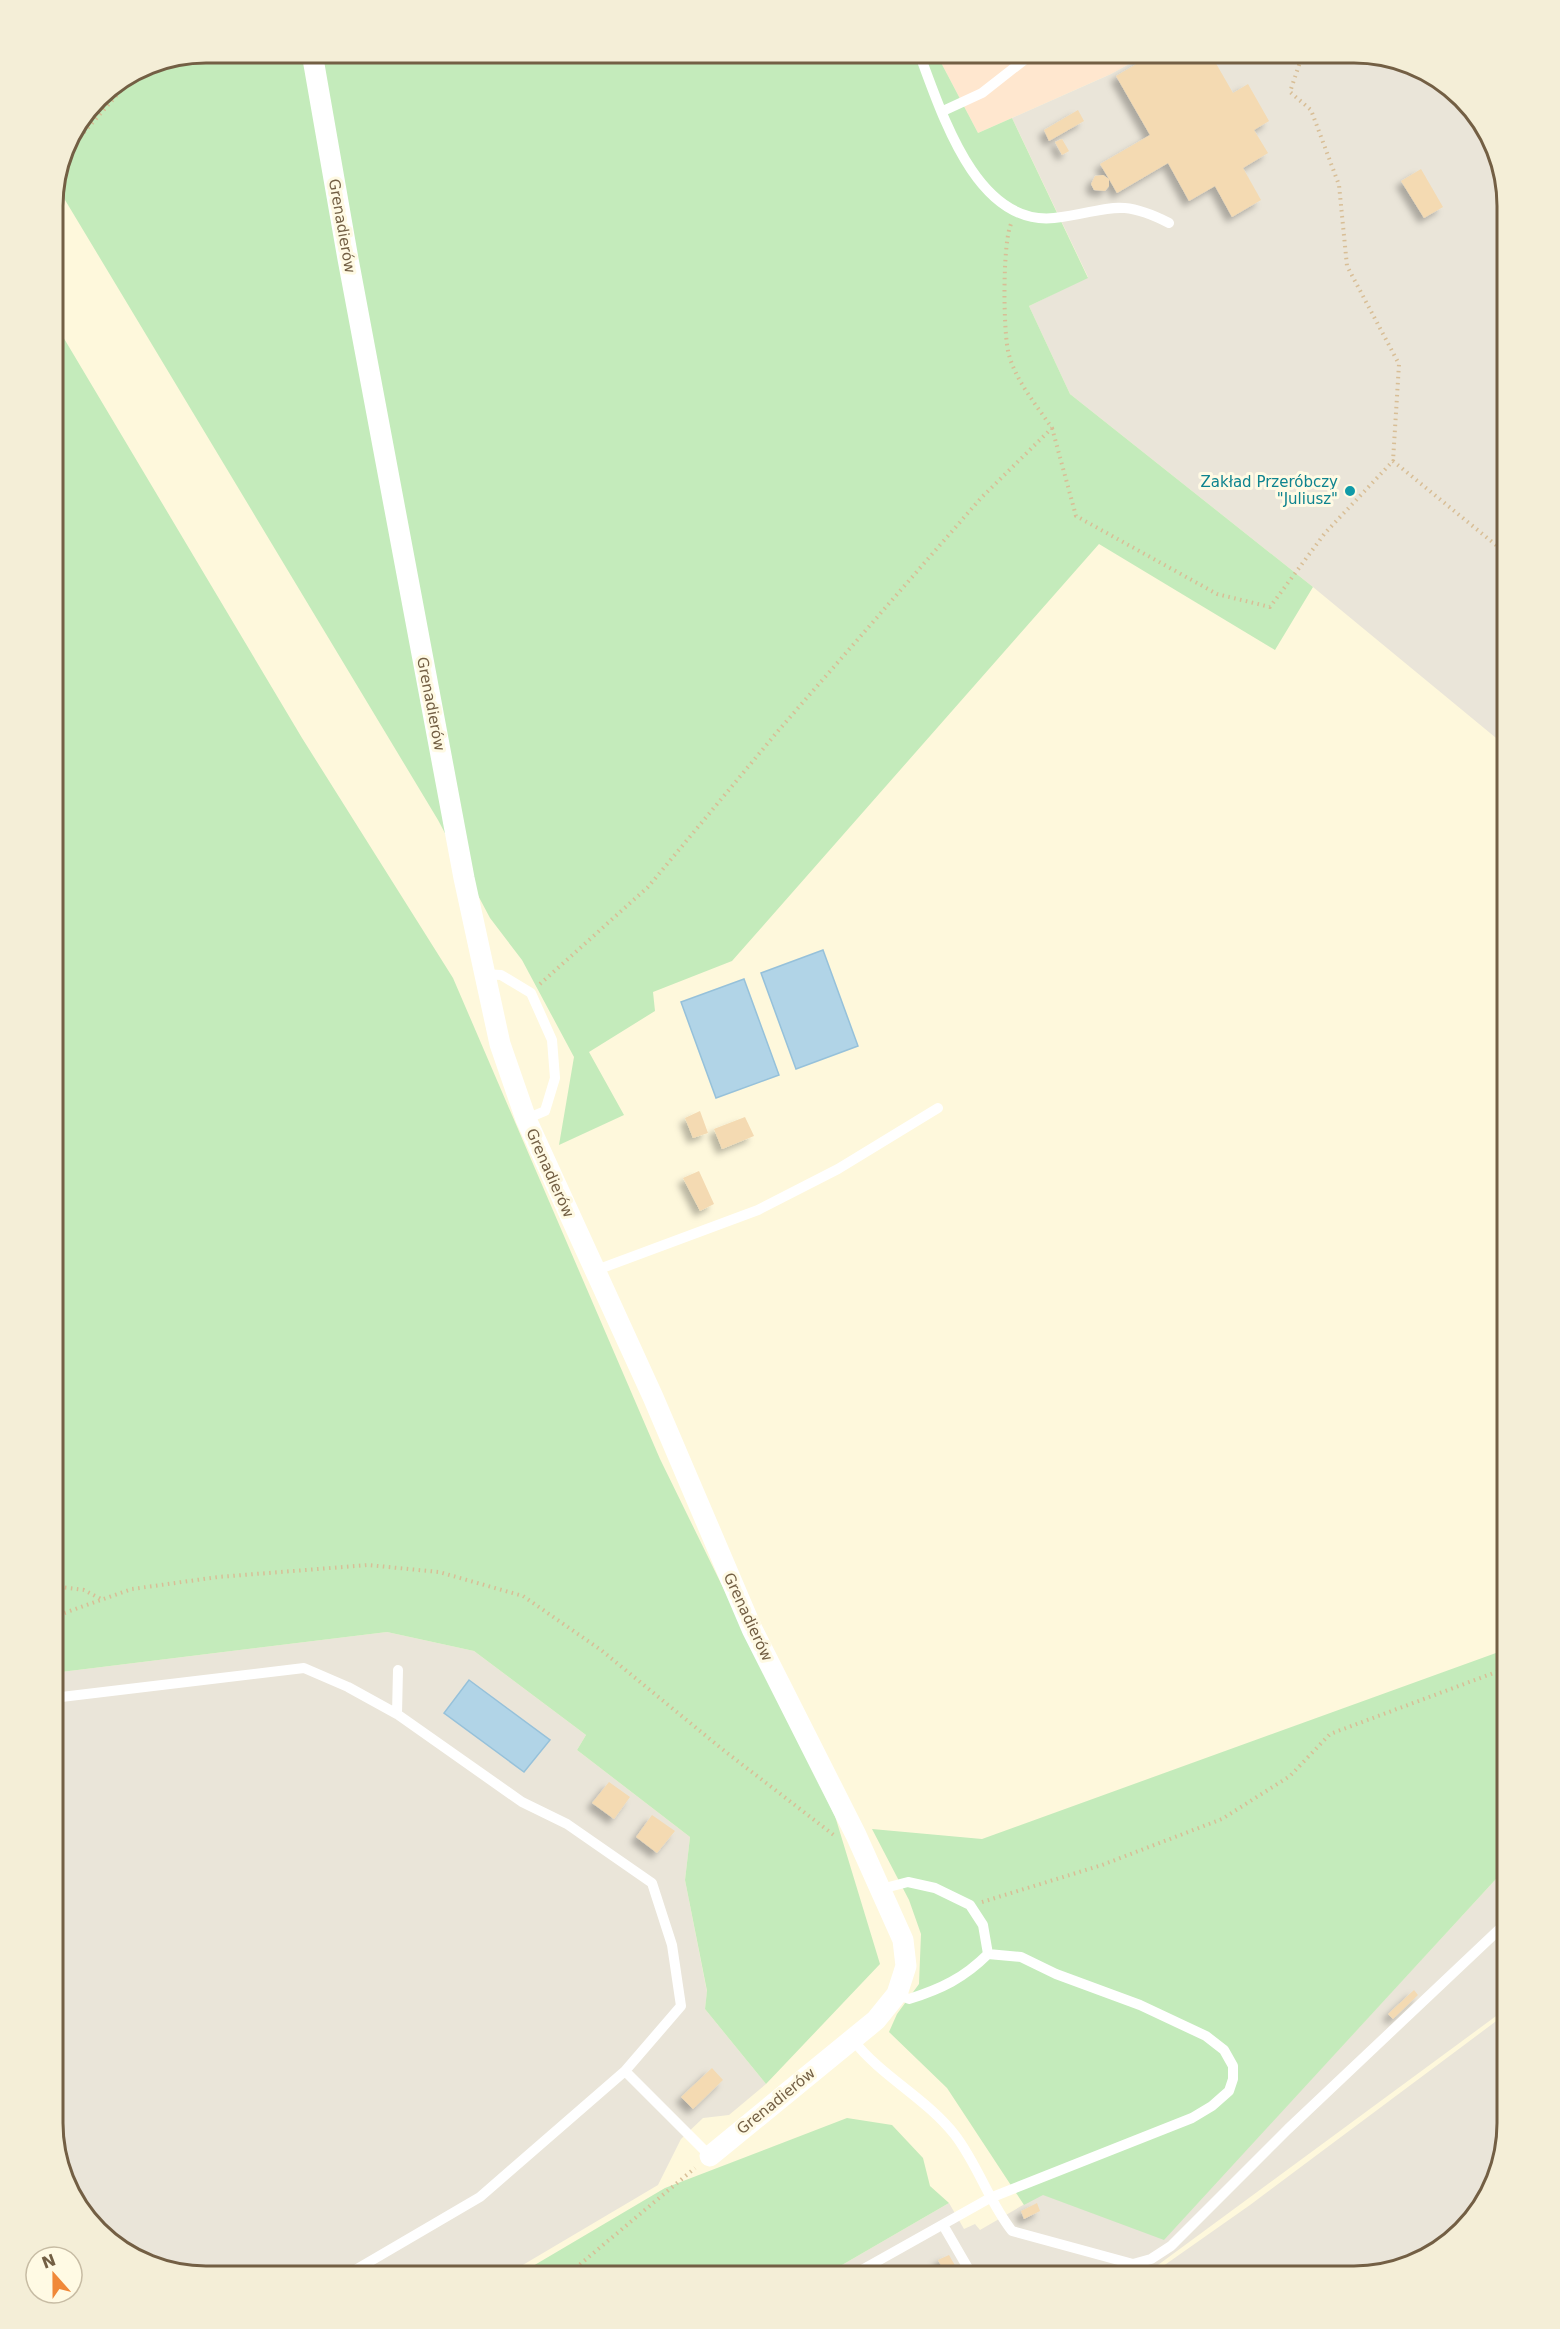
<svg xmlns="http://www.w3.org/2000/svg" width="1560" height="2329" viewBox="0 0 1560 2329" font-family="'DejaVu Sans',sans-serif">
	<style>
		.commercial { fill: #ffe7cf }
		.industrial { fill: #eae5d9 }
		.green { fill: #c4ebbb }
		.water { fill: #b1d4e7; stroke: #96c1da; stroke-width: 1.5 }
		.building { fill: #f4dab2; filter: url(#shadow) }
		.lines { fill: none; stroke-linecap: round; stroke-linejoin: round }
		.path { stroke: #d8be96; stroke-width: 4; stroke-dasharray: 1.5 4.5; stroke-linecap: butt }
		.lane { stroke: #fff; stroke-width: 10 }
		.street { stroke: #fff; stroke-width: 21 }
		.culture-dot { fill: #0f9aa8; stroke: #fffae4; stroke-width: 2 }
		.labels { text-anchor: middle; stroke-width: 6; stroke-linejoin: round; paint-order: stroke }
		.street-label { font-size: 15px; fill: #735f44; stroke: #fffae4 }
		.culture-label { font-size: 15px; fill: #0d838f; stroke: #fffae4; text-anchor: end }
		.rim { fill: none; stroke: #735f44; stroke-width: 3 }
	</style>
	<defs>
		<filter id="shadow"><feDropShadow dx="-5.5" dy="5.5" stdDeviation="3" flood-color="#0004"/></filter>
	</defs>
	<rect width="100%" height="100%" fill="#fef8dc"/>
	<path class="commercial" d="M936,53h213l-38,21 -133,59z"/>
	<path class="industrial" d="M1149,53h214l68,20 56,57 20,76v541l-194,-160 -243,-193 -41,-88 59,-29 -76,-159 99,-44z
		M387,1632l87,19 112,84 -9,15 113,87 -5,43 22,112 -2,17 61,75 -37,31 -26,3 -22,21 -23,46 -154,91h-307l-76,-25 -48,-52 -20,-76v-450z
		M1507,1867v141l-364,268h-320l126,-73 15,26 11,-5 5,6 62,-36 122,45z
		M1507,2013v110l-20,77 -57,56 -76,20h-205l101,-71z"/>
	<path class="green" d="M206,53h730l42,80 34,-15 76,160 -59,28 41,88 243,193 -38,63 -176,-106 -367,417 -79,31 2,19 -66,41 35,63 -65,30 15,-88 -52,-97 -32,-42 -52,-98 -382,-635 12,-46 30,-42 50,-33z
		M53,320l249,418 151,240 207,481 175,357 45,148 -114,120 -61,-75 2,-18 -22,-111 5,-43 -113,-87 9,-15 -112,-84 -87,-19 -334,41z
		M1507,1649v218l-343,373 -121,-45 -19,10 -77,-117 -58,-56 8,-18 22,-30 2,-50 -12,-34 -37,-71 110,10z
		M847,2118l45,7 31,33 7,28 19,17 -126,73h-307l149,-88z"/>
	<path class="water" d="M823,950l35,96 -62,23 -35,-96z
		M744,979l35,96 -63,23 -35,-96z
		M469,1680l81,60 -26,32 -80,-59z"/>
	<path class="building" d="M1155,53h55l23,40 15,-9 21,37 -15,9 14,23 -25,15 18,32 -29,17 -17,-31 -26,15 -21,-38 -51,30 -8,-14v7l-4,5 -11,-1 -3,-6 4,-8 8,-1 6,4 -9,-15 50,-29 -34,-59z
		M1078,110l6,11 -35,20 -5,-11z
		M1062,139l7,12 -7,4 -7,-13z
		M1421,169l22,38 -19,11 -23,-37z
		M700,1111l8,22 -15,5 -8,-20z
		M745,1117l9,19 -32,13 -8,-20z
		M699,1171l15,33 -14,7 -17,-33z
		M609,1782l21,15 -16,22 -22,-16z
		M652,1815l23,16 -18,22 -21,-16z
		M1414,1990l4,5 -25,24 -5,-5z
		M712,2068l11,12 -30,29 -12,-12z
		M1037,2203l3,8 -16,8 -3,-8z
		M949,2255l12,21h-14l-9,-16z"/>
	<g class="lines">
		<path class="path" d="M1303,53l-13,39 21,18 28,75 8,81 52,98 -6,97
			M64,155l75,-85
			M1052,428l24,88 141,78 53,13 55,-74 68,-72 114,93
			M540,984l108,-97 130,-156 203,-233 71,-70c-15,-22 -36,-47 -43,-73 -6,-19 -7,-117 3,-133
			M53,1586l31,4 19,10
			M53,1617l79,-28 86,-12 150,-12 71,7 84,24 78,54 121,99 113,87
			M982,1902l120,-37 120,-46 68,-43 40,-42 177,-66
			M566,2276l129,-108"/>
		<path class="lane" d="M919,53c22,57 56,173 135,165 54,-6 62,-22 115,5
			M943,111l39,-18 51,-40
			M483,974l18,1 30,18 21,47 3,38 -10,33 -19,8
			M594,1271l164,-61 80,-41 100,-61
			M53,1698l251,-30 44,19 49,27
			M881,1889l27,-7 27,6 35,17 13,20 5,29c-24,24 -47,35 -79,45l-12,-5
			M853,2040c29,37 73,58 102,95 23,30 34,67 57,96l121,33 18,-5 20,-13 117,-117 219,-207
			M625,2071l85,85
			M943,2225l29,50
			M345,2276l135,-79 145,-126 56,-65 -9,-61 -20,-62 -85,-59 -45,-22 -125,-88 1,-44
			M851,2276l139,-78 202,-80 20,-12 17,-15 4,-12v-13l-9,-16 -18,-14 -66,-31 -84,-31 -35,-17 -33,-3"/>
		<path class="street" d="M312,53l36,206 116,619 36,166 26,75 127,278 99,232 104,206 47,105 3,26 -9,28 -21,26 -166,136"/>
	</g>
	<circle class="culture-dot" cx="1350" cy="491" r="6"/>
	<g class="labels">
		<g class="street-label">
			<text transform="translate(342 226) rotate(80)" y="5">Grenadierów</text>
			<text transform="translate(431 704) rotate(79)" y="5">Grenadierów</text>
			<text transform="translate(550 1173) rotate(66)" y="5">Grenadierów</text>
			<text transform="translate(748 1617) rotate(65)" y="5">Grenadierów</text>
			<text transform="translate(776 2101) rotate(-39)" y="5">Grenadierów</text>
		</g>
		<g class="culture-label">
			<text x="1338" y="487">Zakład Przeróbczy<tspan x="1338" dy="17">"Juliusz"</tspan></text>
		</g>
	</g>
	<path d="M0 0H1560V2329H0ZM206 63H1354A143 143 0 0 1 1497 206V2123A143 143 0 0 1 1354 2266H206A143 143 0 0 1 63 2123V206A143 143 0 0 1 206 63Z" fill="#f4eed7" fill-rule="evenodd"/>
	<path class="rim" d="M206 63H1354A143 143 0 0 1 1497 206V2123A143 143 0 0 1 1354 2266H206A143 143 0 0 1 63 2123V206A143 143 0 0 1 206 63Z"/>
	<g transform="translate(54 2275) rotate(339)"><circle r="28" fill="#fffae4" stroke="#c7bca4" stroke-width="1.5"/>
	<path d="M0-4.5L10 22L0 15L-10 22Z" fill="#f08839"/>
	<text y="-9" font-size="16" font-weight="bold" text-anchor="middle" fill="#735f44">N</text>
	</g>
</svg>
